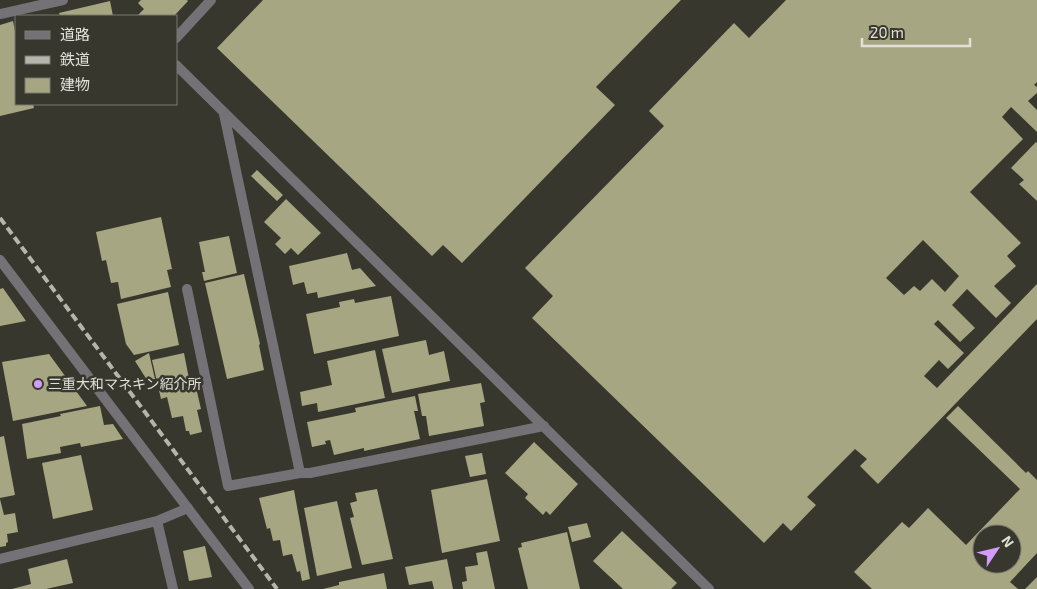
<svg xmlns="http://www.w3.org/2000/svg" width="1037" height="589" viewBox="0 0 1037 589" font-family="'Exo 2','Noto Sans JP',sans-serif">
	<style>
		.building { fill: #a7a682; fill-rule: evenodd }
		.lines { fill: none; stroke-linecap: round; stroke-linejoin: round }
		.street { stroke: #757277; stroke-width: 10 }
		.rail { stroke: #b5b5ad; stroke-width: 4; stroke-dasharray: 8 4; stroke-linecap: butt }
		.poi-dot { fill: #d29cfd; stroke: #37372d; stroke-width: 2 }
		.labels { text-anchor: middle; stroke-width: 5; stroke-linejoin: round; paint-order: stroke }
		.poi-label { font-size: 14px; fill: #e1e1da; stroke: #37372d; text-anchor: start }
	</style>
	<rect width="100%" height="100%" fill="#37372d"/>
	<path class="building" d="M141,0h46l1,1 -14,15h-37l7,-7 -6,-6z
		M263,0h418l-85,87 19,18 -153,158 -19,-18 -11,11 -215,-208z
		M786,0h251v82l-3,3 3,2v6l-9,8 9,9v22l-26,-25 -9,10 21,22 -53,53 51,51 -14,13 9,10 -22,20 17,17 -15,15 -29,-29 -15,16 23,23 -15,14 -22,-22 -4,4 30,29 -16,16 -9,-9 -15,16 13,12 100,-104v35l-159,165 -18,-18 7,-7 -12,-10 -48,48 9,8 -25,26 -8,-8 -19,20 -232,-225 21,-22 -28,-28 139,-142 -15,-15 85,-88 15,15zM923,240l36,36 -14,16 -13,-13 -12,12 -6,-5 -10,9 -18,-17z
		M110,1l3,15h-53l-1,-3z
		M13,21l3,15v68h17l1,4 -34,8v-91z
		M1036,142l1,1v58l-18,-17 5,-4 -13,-12z
		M257,170l26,25 -6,6 -26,-25z
		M286,199l35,34 -23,22 -7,-7 -6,6 -10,-10 6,-6 -17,-16z
		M161,217l11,52 -5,1 4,17 -50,12 -3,-17 -7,1 -5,-23 -4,1 -6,-29z
		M229,236l8,37 -33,8 -2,-9h3l-6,-30z
		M347,253l5,17 8,-2 16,18 -58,12 -1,-6 -10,2 -3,-12 -11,3 -4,-19z
		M244,274l16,70 -1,1 5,25 -37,9 -22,-96z
		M3,288l23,33 -26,5v-37z
		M168,292l11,53 -45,10 -8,-11 -9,-40z
		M391,296l8,40 -85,18 -8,-40 34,-7 -1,-5 15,-3 1,4z
		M426,340l3,15 15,-4 6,30 -58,12 -10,-44z
		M375,350l10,48 -67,14 -1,-9 -15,3 -2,-14 32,-7 -5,-24z
		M149,353l6,26 -8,1 -12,-19z
		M184,353l6,31 5,-1 6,26 -4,1 5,22 -12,3 -1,-4h-3l-3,-15 -11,2 -5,-21 -6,2 -9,-39z
		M49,354l38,52 -74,15 -11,-59z
		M481,383l4,19 -5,1 4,23 -55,10 -3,-20h-4l-4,-22z
		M415,396l3,15h-4l6,28 -56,12v-3l-30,7 -4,-15 -5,1 1,3 -14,3 -5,-25 49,-10 -1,-4z
		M100,406l4,19 9,-1 10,15 -42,8 -1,-4 -20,4 1,6 -34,6 -5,-35 39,-8 -1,-2z
		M958,406l68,67 2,-2 9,9v73l-27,29 8,7h-146l-18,-17 48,-50 7,6 19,-20 38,37 54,-56 -74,-71zM982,534h30v30h-30z
		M4,436l11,59 -15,3v-61z
		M534,442l44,42 -28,31 -4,-4 -3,4 -18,-17 3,-4 -23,-21z
		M482,453l4,21 -16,3 -5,-21z
		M81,455l12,55 -40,9 -11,-56z
		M487,479l13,62 -58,12 -11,-63z
		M377,489l16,70 -31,6 -12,-47 4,-1 -4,-14 7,-2 -2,-8z
		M294,490l16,89 -8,2 -2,-10 -3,1 -5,-18 -9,2 -3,-16 -7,1 -3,-13 -3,1 -8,-31z
		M0,499l4,16 11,-2 3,19 -11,2 1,8 -2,1v3l-6,1z
		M337,501l15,67 -35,8 -13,-68z
		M587,523l4,14 -19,5 -4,-15z
		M622,531l55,52 -6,6h-48l-30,-28z
		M567,532l13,57h-52l-10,-41 4,-1 -1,-4z
		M205,546l7,31 -23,4 -6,-30z
		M487,551l8,38h-32l-1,-7 5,-1 -2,-14 13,-2 -2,-12z
		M67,559l6,24 -27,6h-34l19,-5 -3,-15z
		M447,559l6,30h-19l-2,-8 -23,4 -4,-18z
		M384,573l3,16h-64l16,-4v-3z
		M1037,577v12h-12z"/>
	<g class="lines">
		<path class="street" d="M0,14l63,-14
			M176,38l35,-38
			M176,65l533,524
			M224,114l76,359
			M0,260l249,329
			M187,289l41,197 72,-13h10l234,-47
			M157,521l16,68
			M0,559l157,-38 31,-13"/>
		<path class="rail" d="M0,218l277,371"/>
	</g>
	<circle class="poi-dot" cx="38" cy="384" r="5"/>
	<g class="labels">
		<g class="poi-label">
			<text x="48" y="389">三重大和マネキン紹介所</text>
		</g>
	</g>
	<rect x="15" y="15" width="162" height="90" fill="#37372d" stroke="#7b7b72"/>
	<rect x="25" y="31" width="25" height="8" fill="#757277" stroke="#7b7b72"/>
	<text x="60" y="40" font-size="15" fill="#e1e1da">道路</text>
	<rect x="25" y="56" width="25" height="8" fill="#b5b5ad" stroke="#7b7b72"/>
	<text x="60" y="65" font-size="15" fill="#e1e1da">鉄道</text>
	<rect x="25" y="78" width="25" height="15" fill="#a7a682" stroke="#7b7b72"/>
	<text x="60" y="90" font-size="15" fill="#e1e1da">建物</text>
	<g transform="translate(997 549) rotate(55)"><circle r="24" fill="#37372d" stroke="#7b7b72"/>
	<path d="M0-4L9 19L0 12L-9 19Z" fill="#d29cfd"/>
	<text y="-8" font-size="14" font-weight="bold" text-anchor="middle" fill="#e1e1da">N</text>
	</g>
	<path d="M862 38v8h108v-8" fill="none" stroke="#e1e1da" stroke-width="2.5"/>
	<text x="870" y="38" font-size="15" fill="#e1e1da" stroke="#37372d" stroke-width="4" paint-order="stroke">20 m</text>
</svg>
